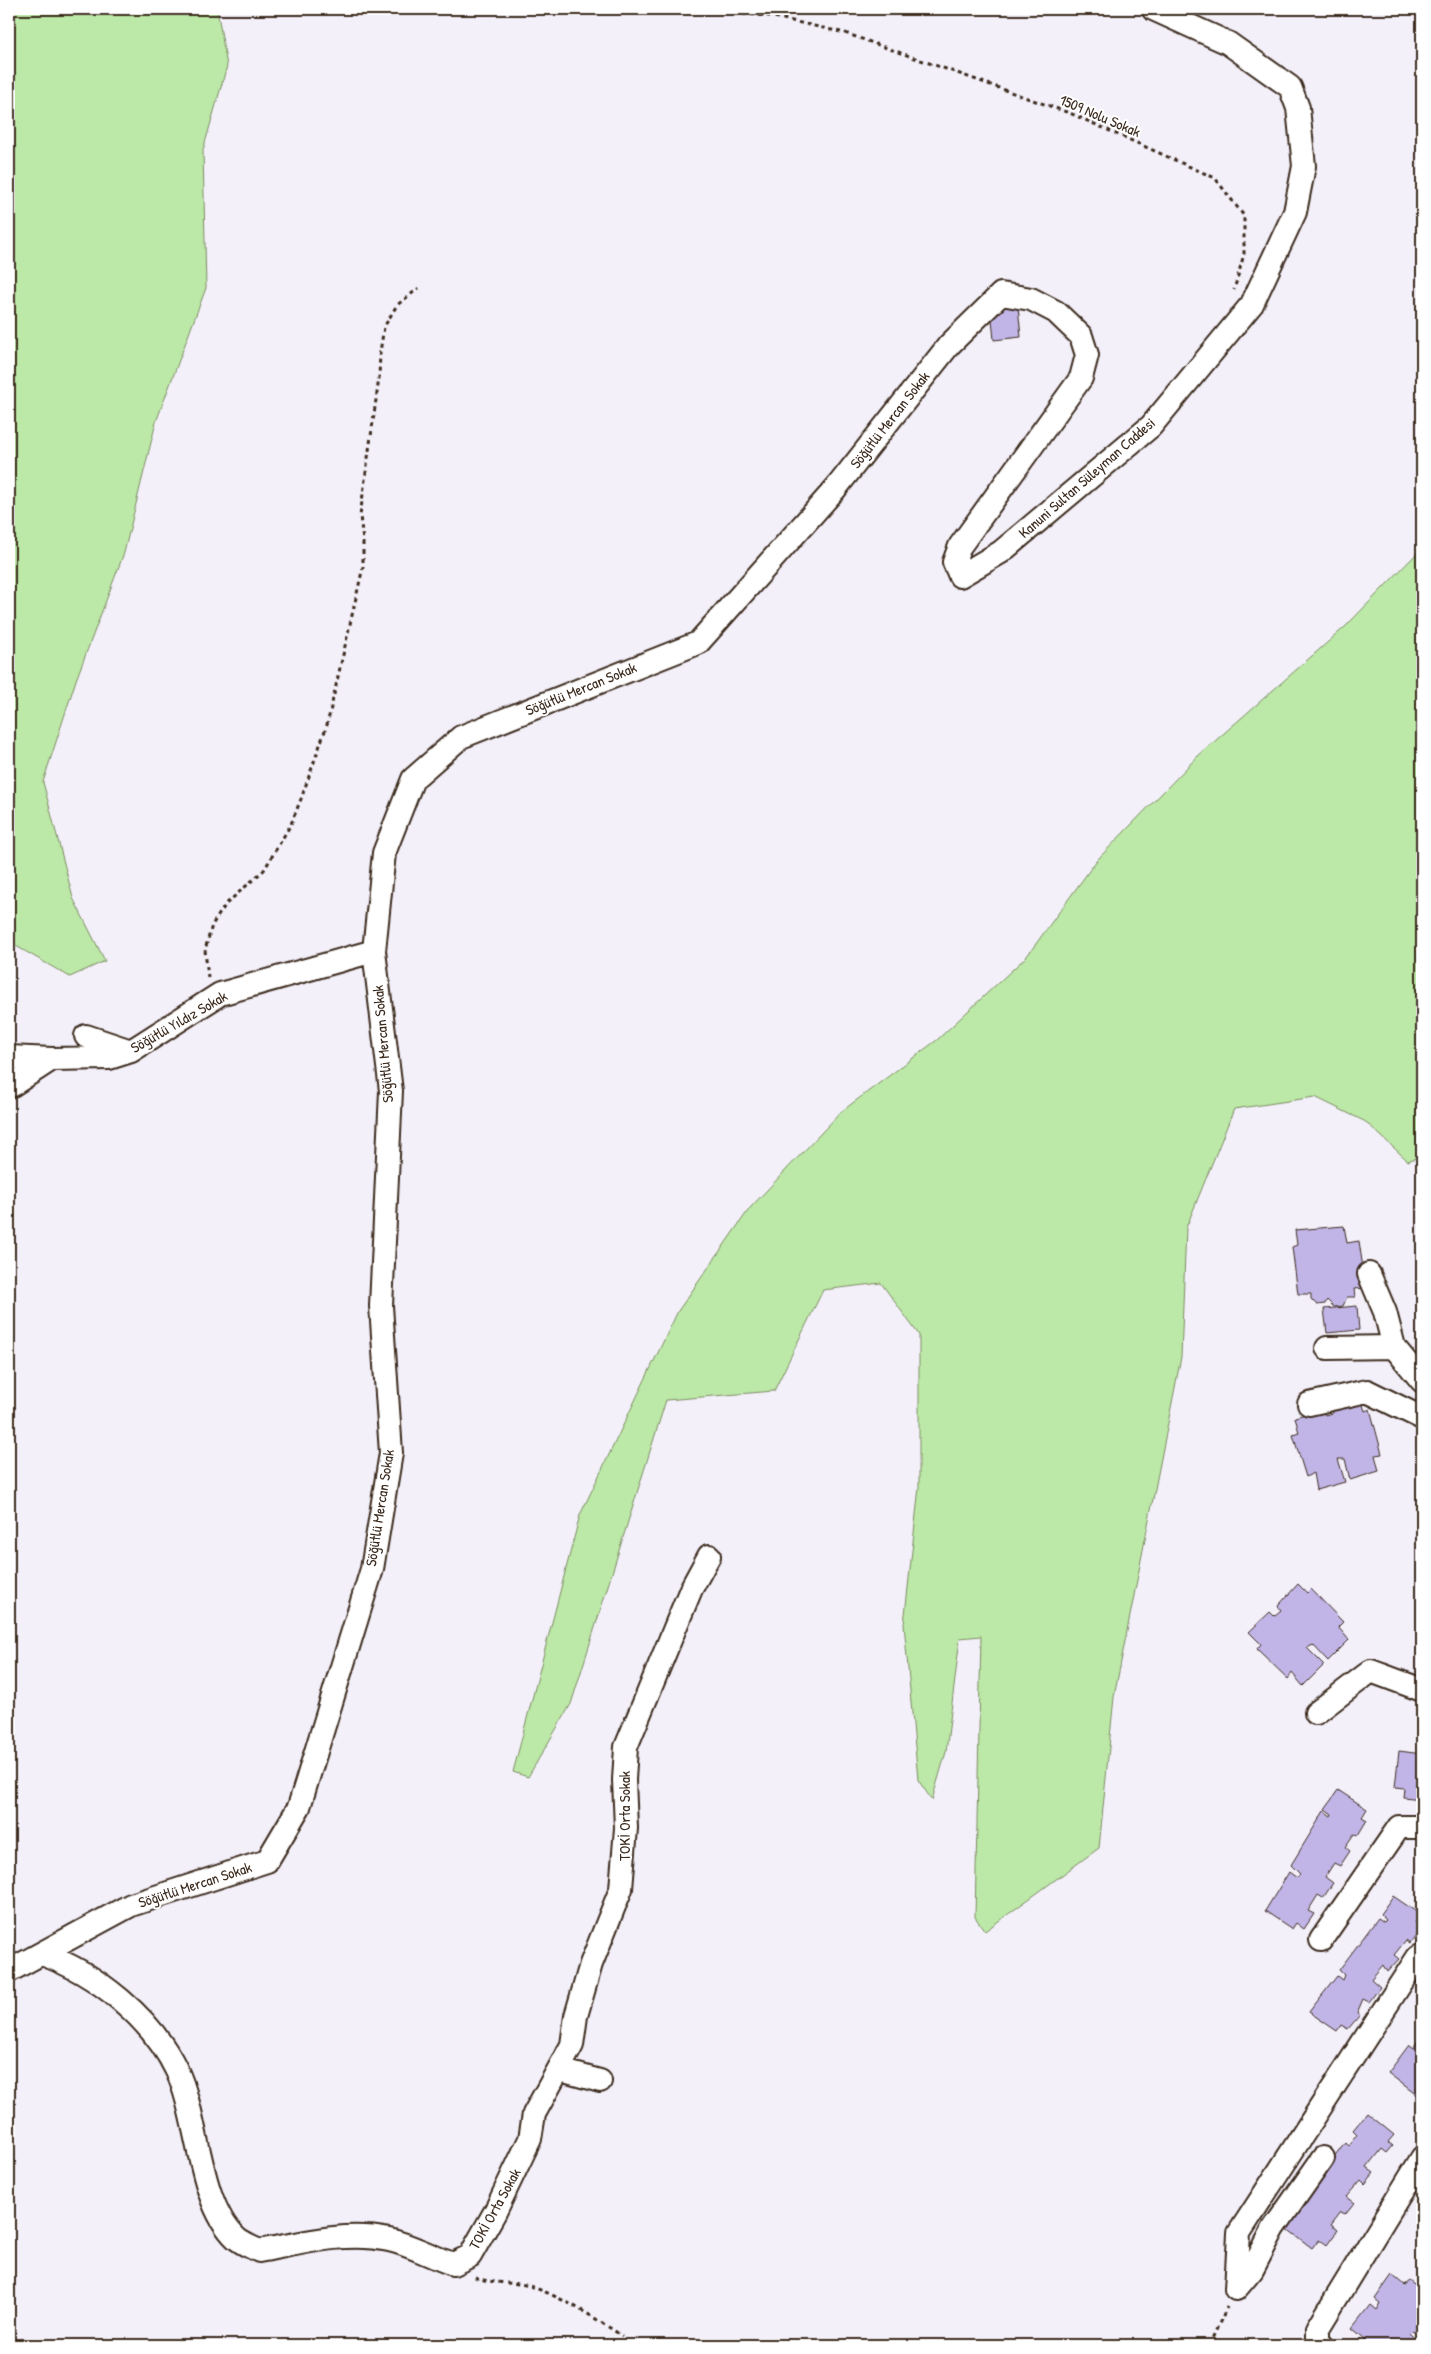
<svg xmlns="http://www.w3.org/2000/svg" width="1431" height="2354" viewBox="0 0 1431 2354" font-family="'Patrick Hand',sans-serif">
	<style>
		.green { fill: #bce9a7; stroke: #7c8a62 }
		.building { fill: #c1b5e7; stroke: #3b2a1e }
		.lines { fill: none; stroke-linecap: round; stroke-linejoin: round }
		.minor-casing { stroke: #3b2a1e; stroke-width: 26 }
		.path { stroke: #3b2a1e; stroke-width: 3; stroke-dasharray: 4 4; stroke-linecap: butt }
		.minor { stroke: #fff; stroke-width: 22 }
		.labels { text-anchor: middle; stroke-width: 4; stroke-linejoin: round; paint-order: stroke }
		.street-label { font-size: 15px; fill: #3b2a1e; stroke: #fff }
	</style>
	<rect width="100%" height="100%" fill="#f3f0fa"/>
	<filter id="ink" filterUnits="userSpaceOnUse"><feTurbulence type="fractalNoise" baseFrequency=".02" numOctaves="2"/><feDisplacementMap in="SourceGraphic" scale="10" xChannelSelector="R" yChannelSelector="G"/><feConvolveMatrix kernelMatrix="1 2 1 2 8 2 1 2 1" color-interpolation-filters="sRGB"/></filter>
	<g filter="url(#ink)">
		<path class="green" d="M9,9h208l10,57 -24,84 3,138 -50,134 -32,131 -48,127 -33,102 30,116 32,63 -35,16 -61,-35z
			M1422,548v607l-14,6 -42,-39 -51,-25 -81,12 -48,119 -5,129 -67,340 -15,151 -114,83 -10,-14 6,-281 -21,2 -14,114 -14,48 -14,-20 -14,-156 15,-137v-152l-38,-52 -58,7 -49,101 -108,9 -95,304 -43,73 -15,-5 67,-257 98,-204 72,-103 92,-97 95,-71 90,-84 70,-96 101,-104 147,-129z"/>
		<path class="building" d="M1018,306l3,31 -27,3 -3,-31z
			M1344,1226l3,17 12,-2 7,47 -12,1 1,8h-8l-4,9 -9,1 -7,-7 -2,4 -8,1 -6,-6v-5h-13l-6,-47 5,-2 -2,-15z
			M1357,1306l2,24 -32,3 -3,-24z
			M1361,1399l4,12 5,-2 12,45 -7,1 4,16 -29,9 -5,-21h-7l7,23 -29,8 -3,-17 -7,4 -13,-42 6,-2 -4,-16 28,-8 2,6 8,-2v-6z
			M1298,1584l9,9 4,-4 32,33 -5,5 11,13 -21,21 -15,-16 -6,3 17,17 -21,21 -11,-13 -4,6 -31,-30 4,-5 -12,-12 21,-20 4,4 7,-6 -3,-4z
			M1399,1751l23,3v45l-19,-2 1,-9 -9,-1z
			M1338,1790l29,19 -5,8 5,3 -9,15 -4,-1 -9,13 5,4 -10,15 -6,-3 -9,14 8,6 -10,15 -5,-3 -10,16 6,3 -10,15 -8,-6 -4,6 -27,-18 24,-39 8,6 3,-4 -9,-9 33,-54 7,5 1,-2 -7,-5z
			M1393,1896l28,19 -6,7 6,6 -11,15 -4,-3 -12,15 5,4 -12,13 -4,-7 -12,14 9,8 -11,15 -6,-3 -6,14 3,2 -12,14 -7,-4 -4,6 -28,-19 28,-36 5,4 2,-5 -5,-5 39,-52 6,4 2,-2 -6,-6z
			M1422,2028v62l-4,6 -30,-23 21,-28 4,3 7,-10 -2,-4z
			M1367,2113l27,22 -6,7 5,4 -6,7 -5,-4 -15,19 7,5 -9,11 -4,-4 -15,17 8,6 -9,11 -4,-2 -10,13 7,5 -11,15 -8,-6 -7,9 -30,-23 32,-35 -2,-4 33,-44 3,3 9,-11 -4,-4z
			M1392,2275l12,10 5,-4 13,10v45l-9,-5 -3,3 12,11h-59l-2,-2 4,-4 -13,-11 18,-23 6,5 4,-7 -5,-4z"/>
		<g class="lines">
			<g class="minor-casing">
				<path id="minor" d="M86,1036l45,15
					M9,1057l43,2 57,-1 22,-7 89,-57 154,-43
					M9,1087l43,-28
					M1369,1274l16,38 9,35
					M1327,1348l67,-1 28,34
					M1309,1404l58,-13 55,27
					M1316,1713l55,-42 51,19
					M1321,1940l78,-113h23
					M42,1954c54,19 110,64 135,117 22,47 21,131 59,167 6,6 16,9 23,13 43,-8 86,-20 130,-11 23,5 42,17 64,24l17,-8 25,-44 35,-73 4,-25 38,-69 4,-29 15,-52 30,-75 5,-61 -2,-48 2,-33 65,-158 18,-33
					M9,1971l122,-66 136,-44 32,-54 73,-238 19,-116 -10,-147 10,-215 -17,-140 10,-98 29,-74 48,-42 237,-94 138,-155 113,-143 52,-51 30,5 25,13 25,24 6,19 -6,23 -121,168 -6,16 6,14 41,-24 150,-126 101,-122 43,-92 9,-46 -6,-58 -8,-21 -62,-44 -75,-34
					M560,2070l40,11
					M1236,2289l3,-56 179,-276 4,-2
					M1236,2289l16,-19 22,-42 49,-70
					M1322,2345l-4,-3v-14l104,-170"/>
			</g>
			<path class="path" d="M679,9l91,7 75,17 227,81 143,64 29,38v38l-10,36
				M208,978l-3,-28 7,-25 14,-21 38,-34 27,-46 10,-25 26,-74 36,-158v-26l-3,-25 19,-138 1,-26 4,-25 13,-22 22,-17
				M475,2277c19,8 39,4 58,10 32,12 61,30 89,49
				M1209,2345l18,-38"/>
			<use href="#minor" class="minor"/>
		</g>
	</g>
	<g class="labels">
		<g class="street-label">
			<text transform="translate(1100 116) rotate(23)" y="5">1509 Nolu Sokak</text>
			<text transform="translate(890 420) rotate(-52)" y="5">Söğütlü Mercan Sokak</text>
			<text transform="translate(1087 478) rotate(-41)" y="5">Kanuni Sultan Süleyman Caddesi</text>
			<text transform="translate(581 689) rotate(-22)" y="5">Söğütlü Mercan Sokak</text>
			<text transform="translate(179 1022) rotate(-30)" y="5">Söğütlü Yıldız Sokak</text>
			<text transform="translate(383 1044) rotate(-95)" y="5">Söğütlü Mercan Sokak</text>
			<text transform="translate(380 1508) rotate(-81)" y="5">Söğütlü Mercan Sokak</text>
			<text transform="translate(625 1816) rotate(-90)" y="5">TOKİ Orta Sokak</text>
			<text transform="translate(195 1885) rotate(-18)" y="5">Söğütlü Mercan Sokak</text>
			<text transform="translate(495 2209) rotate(-61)" y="5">TOKİ Orta Sokak</text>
		</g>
	</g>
	<rect width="1431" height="2354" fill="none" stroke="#fff" stroke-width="30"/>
	<rect x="15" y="15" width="1401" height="2324" fill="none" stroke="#3b2a1e" stroke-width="2" filter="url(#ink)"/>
</svg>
